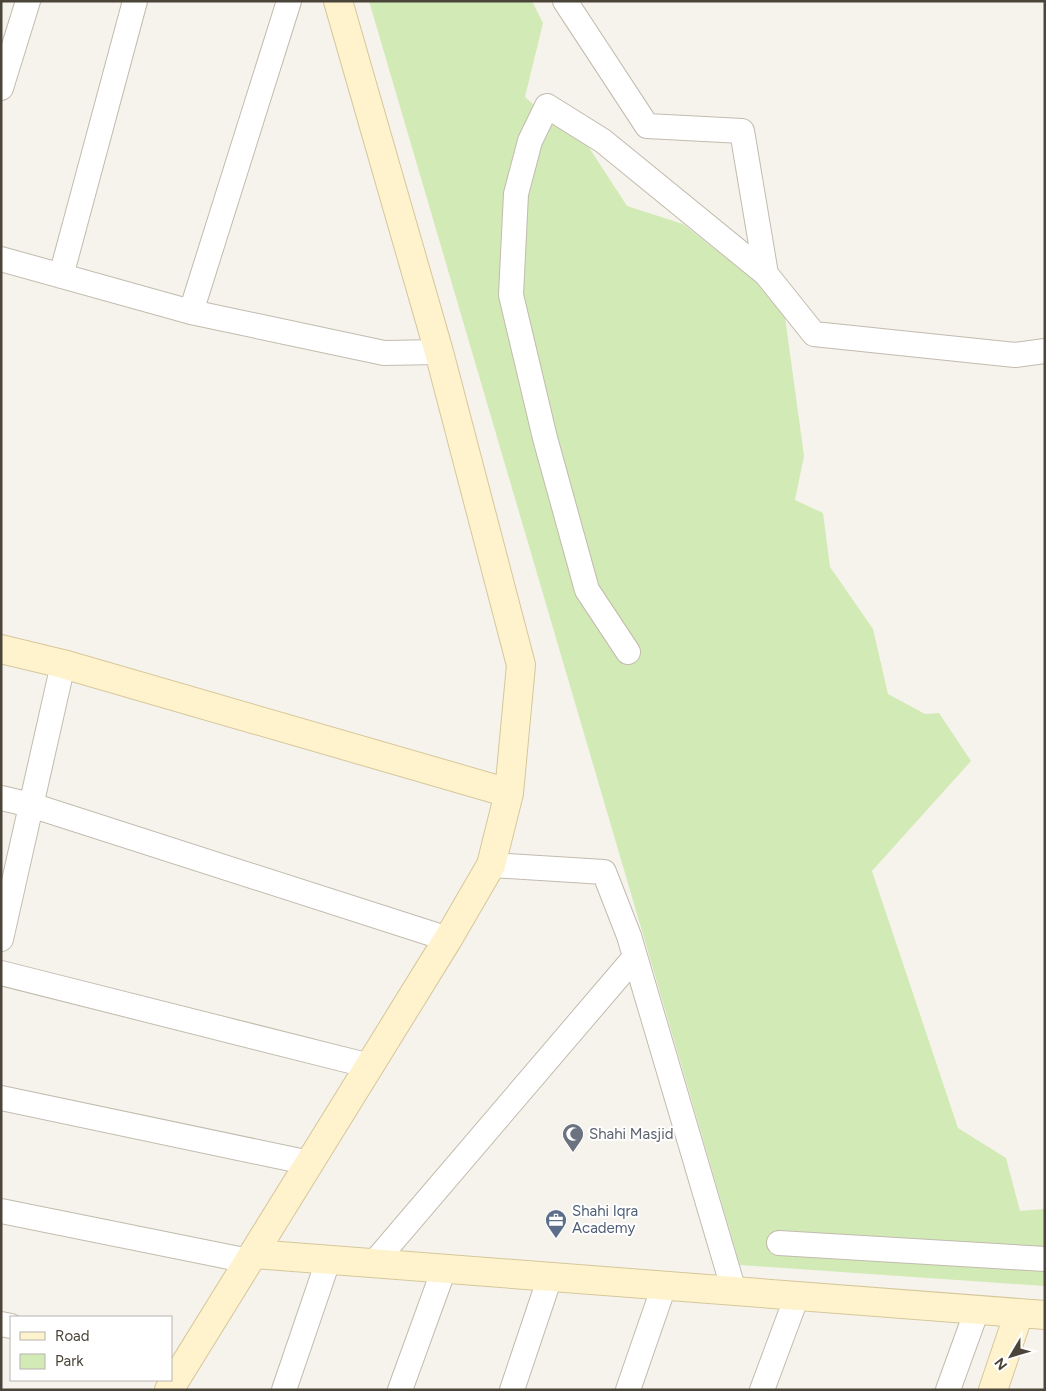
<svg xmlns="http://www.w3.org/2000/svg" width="1046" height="1391" viewBox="0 0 1046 1391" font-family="Figtree,sans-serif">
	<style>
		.green { fill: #d2eab5 }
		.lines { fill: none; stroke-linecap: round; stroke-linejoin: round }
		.street-casing { stroke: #c2bbae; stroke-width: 26 }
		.secondary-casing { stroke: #d6c79b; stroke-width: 30 }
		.street { stroke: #fff; stroke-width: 24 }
		.secondary { stroke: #fff3cd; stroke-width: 28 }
		.labels { text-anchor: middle; stroke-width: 4; stroke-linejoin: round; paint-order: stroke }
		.worship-label { font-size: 15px; fill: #5b616d; stroke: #fff; text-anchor: start }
		.service-label { font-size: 15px; fill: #4e5e75; stroke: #fff; text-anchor: start }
	</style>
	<rect width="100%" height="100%" fill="#f6f3ec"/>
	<path class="green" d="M369,1h163l11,22 -18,74 34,30 29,19 39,60 56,18 71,56 31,37 19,139 -9,44 28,13 7,54 43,62 15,65 37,20 14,-1 32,48 -99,110 86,257 48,30 14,53 25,-2v77l-305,-21z"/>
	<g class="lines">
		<g class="street-casing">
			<path id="street" d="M565,1l82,125 95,5 24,143
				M1,88l27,-87
				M1,259l190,53 193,41 55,-1
				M61,276l74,-275
				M191,312l98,-311
				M628,652l-41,-62 -42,-152 -34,-143 5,-101 14,-53 17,-35 56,35 163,133 48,60 201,21 30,-4
				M1,798l30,7 417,134
				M491,865l113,7 25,64 105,355
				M1,939l62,-275
				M1,973l369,93
				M1,1098l309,65
				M1,1211l248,50
				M779,1243l266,16
				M373,1264l262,-307
				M1,1324l10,2
				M284,1390l44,-129
				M400,1390l44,-121
				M512,1390l38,-113
				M628,1390l36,-104
				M762,1390l35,-94
				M948,1390l29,-80"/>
		</g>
		<g class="secondary-casing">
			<path id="secondary" d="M1,649l62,15 446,129
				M254,1254l791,61
				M169,1390l279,-451 43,-74 18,-72 12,-128 -82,-313 -101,-351
				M993,1390l26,-77"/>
		</g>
		<use href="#street" class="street"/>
		<use href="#secondary" class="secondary"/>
	</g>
	<defs>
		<g id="mosque-pin" transform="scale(1.125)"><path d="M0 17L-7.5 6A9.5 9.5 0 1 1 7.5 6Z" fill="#6b7280" stroke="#fff"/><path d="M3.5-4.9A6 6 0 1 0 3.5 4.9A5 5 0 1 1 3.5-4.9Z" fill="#fff"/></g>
		<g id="office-pin" transform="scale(1.125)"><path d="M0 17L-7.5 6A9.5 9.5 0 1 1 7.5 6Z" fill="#5c6f8a" stroke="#fff"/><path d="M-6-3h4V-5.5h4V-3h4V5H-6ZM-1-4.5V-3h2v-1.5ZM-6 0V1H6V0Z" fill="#fff"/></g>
	</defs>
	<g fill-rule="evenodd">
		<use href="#mosque-pin" x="573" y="1134"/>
		<use href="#office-pin" x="556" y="1220"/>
	</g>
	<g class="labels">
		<g class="worship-label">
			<text x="589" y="1139">Shahi Masjid</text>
		</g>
		<g class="service-label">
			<text x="572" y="1216">Shahi Iqra<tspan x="572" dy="17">Academy</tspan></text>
		</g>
	</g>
	<rect width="1046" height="1391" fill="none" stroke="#4b4439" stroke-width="5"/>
	<rect x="10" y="1316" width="162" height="65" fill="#ffffff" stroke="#b7b4b0"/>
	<rect x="20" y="1332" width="25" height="8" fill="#fff3cd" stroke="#b7b4b0"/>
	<text x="55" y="1341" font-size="15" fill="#4b4439">Road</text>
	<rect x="20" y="1354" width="25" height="15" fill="#d2eab5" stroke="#b7b4b0"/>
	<text x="55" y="1366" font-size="15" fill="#4b4439">Park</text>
	<g transform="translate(1011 1356) rotate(232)" stroke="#ffffff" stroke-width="4" paint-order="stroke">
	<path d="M0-4L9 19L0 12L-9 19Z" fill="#4b4439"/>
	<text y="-8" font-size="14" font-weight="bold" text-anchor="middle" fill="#4b4439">N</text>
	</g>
</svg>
